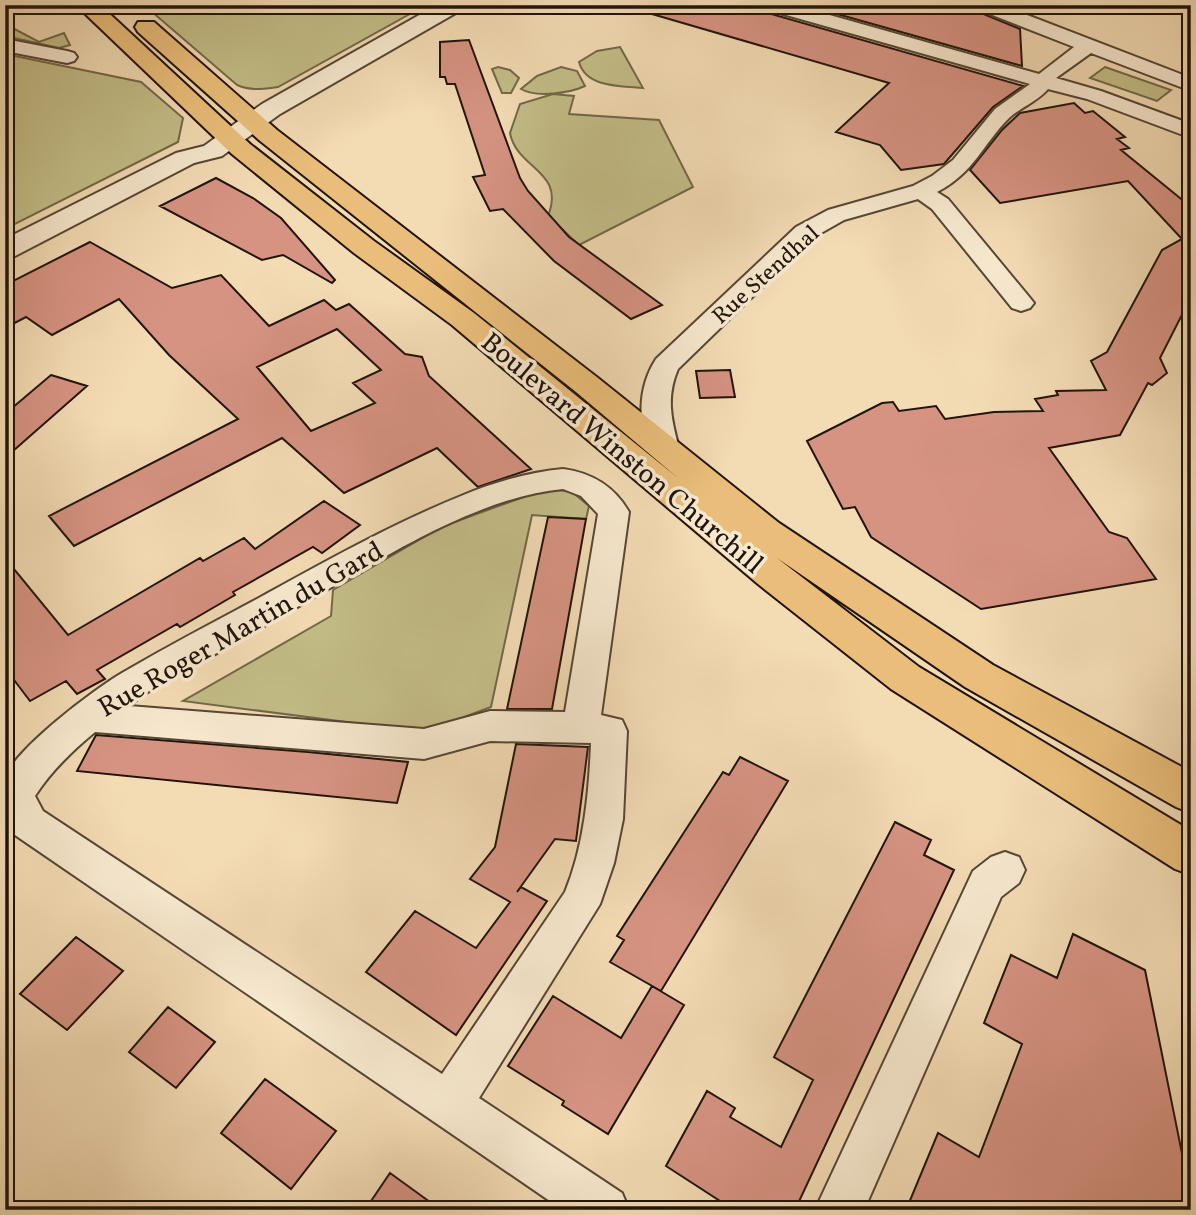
<svg xmlns="http://www.w3.org/2000/svg" width="1196" height="1215" viewBox="0 0 1196 1215" font-family="Vollkorn,serif">
	<style>
		.green { fill: #c3bd87; stroke: #726849; stroke-width: 2 }
		.building { fill: #d69382; stroke: #20140b; stroke-width: 2; fill-rule: evenodd }
		.lines { fill: none; stroke-linecap: round; stroke-linejoin: round }
		.minor-casing { stroke: #554635; stroke-width: 4 }
		.tertiary-casing { stroke: #554635; stroke-width: 4 }
		.primary-casing { stroke: #20140b; stroke-width: 4 }
		.minor { fill: #f7e8ce; fill-rule: evenodd }
		.tertiary { fill: #f7e8ce; fill-rule: evenodd }
		.primary { fill: #eabe7a; fill-rule: evenodd }
		.labels { text-anchor: middle; stroke-width: 7; stroke-linejoin: round; paint-order: stroke }
		.far-street-label { font-size: 23px; fill: #20140b; stroke: #f7e8ce }
		.street-label { font-size: 28px; fill: #20140b; stroke: #f7e8ce }
	</style>
	<rect width="100%" height="100%" fill="#f3dbb4"/>
	<filter id="stains"><feTurbulence type="fractalNoise" baseFrequency=".00286" numOctaves="4"/><feColorMatrix values="0 0 0 0 .2 0 0 0 0 .09 0 0 0 0 .02 0 0 0 .5 -.17"/></filter>
	<radialGradient id="worn" r=".72"><stop offset=".6" stop-color="#630" stop-opacity="0"/><stop offset="1" stop-color="#630" stop-opacity=".3"/></radialGradient>
	<path class="green" d="M144,5h282l-148,82c-16,2 -27,4 -41,-2z
		M5,24l34,18 25,-9 6,12 -11,3 -54,-12z
		M620,47l23,41c-22,-2 -57,0 -64,-26l18,-11z
		M5,54l136,28 42,36 -5,24 -173,87z
		M498,67l12,3 9,8 -8,15h-9l-10,-24z
		M561,67l16,4 8,15c-15,7 -49,12 -64,3l16,-13z
		M1105,67l66,23 -14,11 -67,-23z
		M553,94l21,2 -5,18 90,6 34,67 -114,58 -31,-29c18,-46 -31,-46 -38,-83l10,-29z
		M552,489l20,3 17,14 -3,13 -54,-4 -41,192 -67,25 -241,-31 148,-85 2,-26 108,-63 85,-31z"/>
	<path class="building" d="M646,5h115l3,7 259,74 -30,21 -49,57 -43,6 -21,-25 -44,-13 53,-49 -244,-71z
		M805,5h168l3,6 44,18 2,37z
		M469,40l51,138 8,13 41,46 93,68 -31,14 -77,-58 -51,-52 -13,2 -17,-34 12,-2 -30,-91h-8l-2,-7h-5v-35z
		M1074,103l11,10 8,-2 32,26 -8,2 12,9 -8,2 70,57v90l-31,61 7,15 -15,12 -4,-2 -28,52 -71,13 60,84 18,6 29,41 -175,30 -110,-72 -16,-30 -12,2 -36,-68 75,-38 11,-1 6,9 37,-5 9,13 49,-7 49,-1 -8,-12 23,-4 -2,-4 50,-1 -15,-29 16,-9 55,-102 20,-11 -54,-58 -128,22 -30,-33 32,-40 18,-17z
		M216,178l37,20 28,20 54,62 -3,3 -49,-28 -21,5 -102,-54z
		M90,242l82,46 49,-13 48,51 55,-26 12,10 13,-6 56,50 17,3 7,19 102,93 -53,18 -41,-39 -93,45 -62,-55 -208,108 -25,-30 189,-97 -69,-64 -50,-56 -67,36 -26,-18 -21,11v-43zM337,329l44,41 -28,13 22,20 -64,28 -54,-64z
		M730,370l5,27 -35,1 -4,-27z
		M51,375l36,11 -82,72v-44z
		M324,501l36,24 -38,28 -9,-6 -80,45 2,3 -55,32 -3,-3 -80,46 8,9 -28,15 -11,-13 -36,20 -25,-33v-110l63,77 132,-77 3,3 41,-23 11,11z
		M548,517l38,2 -34,190h-45z
		M96,735l212,17 100,10 -11,41 -320,-32z
		M516,744l72,3 -12,94 -21,-2 -38,53 4,-5 26,14 -91,134 -90,-63 49,-61 61,37 34,-46 -40,-23 25,-32z
		M740,757l48,24 -127,210 -51,-29 14,-22 -7,-4 106,-164 6,3z
		M895,822l36,18 -7,15 30,15 -159,340h-61l-68,-44 41,-75 28,17 -5,9 51,30 32,-67 -39,-23z
		M1073,934l72,36 46,228v12h-285l32,-77 41,24 43,-113 -38,-21 27,-68 46,23z
		M76,937l47,34 -56,59 -47,-36z
		M652,986l32,19 -76,129 -46,-29 2,-4 -56,-35 45,-70 68,42z
		M168,1007l47,35 -39,46 -47,-36z
		M265,1079l71,52 -45,58 -70,-56z
		M390,1173l51,37h-76z"/>
	<g class="lines">
		<g class="minor-casing">
			<path id="minor" d="M763,5h31l245,69 35,-27 -97,-38 -2,-4h26l190,73v13l-100,-38 -35,25 45,13 90,33v14l-104,-39 -39,-10c-11,13 -27,18 -39,29 -27,27 -34,54 -72,74l11,7 82,99 4,5 -4,5 -9,3 -9,-3 -80,-99 -14,-10 -74,21 -30,17 -136,132c-12,28 -7,50 1,79l-5,7 -10,3 -10,-3c-18,-29 -16,-68 2,-96l140,-132 32,-17 85,-24 19,-10 21,-16 42,-51 35,-25 -265,-75z
				M5,39l62,12 7,2 3,4 -3,4 -7,2 -62,-12z
				M563,469c29,4 51,17 66,43l-28,203 21,5 5,11 -4,88 -9,44 -14,41 -121,194 143,95 7,17h-66l-548,-375c-8,-17 -14,-37 -10,-56 7,-28 91,-91 117,-106 44,-26 90,-50 135,-74 67,-37 133,-74 204,-103 31,-13 68,-24 102,-27zM563,489l18,7 17,18 -33,198 -75,-1 -66,18 -295,-23 15,-12c61,-34 121,-68 181,-103 70,-40 156,-94 238,-102zM95,732l329,27 66,-18 101,2c-2,50 -7,103 -26,149l-123,182 -399,-263 -8,-15c16,-25 37,-45 60,-64z
				M1005,852l14,5 6,13 -6,13 -18,14 -137,313h-49l158,-339 18,-14z"/>
		</g>
		<g class="tertiary-casing">
			<path id="tertiary" d="M437,5h27l-3,5 -181,104 -58,42 -28,7 -179,93 -10,2v-19l171,-86 28,-7 58,-42z"/>
		</g>
		<g class="primary-casing">
			<path id="primary" d="M76,5h24l150,139 124,97 100,72 204,165 -102,-86 -317,-252 -121,-108 -3,-5 3,-5h16l123,108 321,248 181,145 214,142 198,107v41l-15,-6 -211,-120 -188,-129 142,109 272,164v44l-16,-6 -284,-180 -133,-105 -306,-259 -98,-72 -122,-99z"/>
		</g>
		<use href="#minor" class="minor"/>
		<use href="#tertiary" class="tertiary"/>
		<use href="#primary" class="primary"/>
	</g>
	<g class="labels">
		<g class="far-street-label">
			<text transform="translate(765 274) rotate(-42)" y="8">Rue Stendhal</text>
		</g>
		<g class="street-label">
			<text transform="translate(623 452) rotate(40)" y="10">Boulevard Winston Churchill</text>
			<text transform="translate(240 628) rotate(-30)" y="10">Rue Roger Martin du Gard</text>
		</g>
	</g>
	<rect width="1196" height="1215" fill="none" stroke="#f3dbb4" stroke-width="28"/>
	<rect x="7" y="7" width="1182" height="1201" fill="none" stroke="#20140b" stroke-width="3.5"/>
	<rect x="14" y="14" width="1168" height="1187" fill="none" stroke="#20140b" stroke-width="2"/>
	<rect width="100%" height="100%" filter="url(#stains)"/>
	<rect width="100%" height="100%" fill="url(#worn)"/>
</svg>
